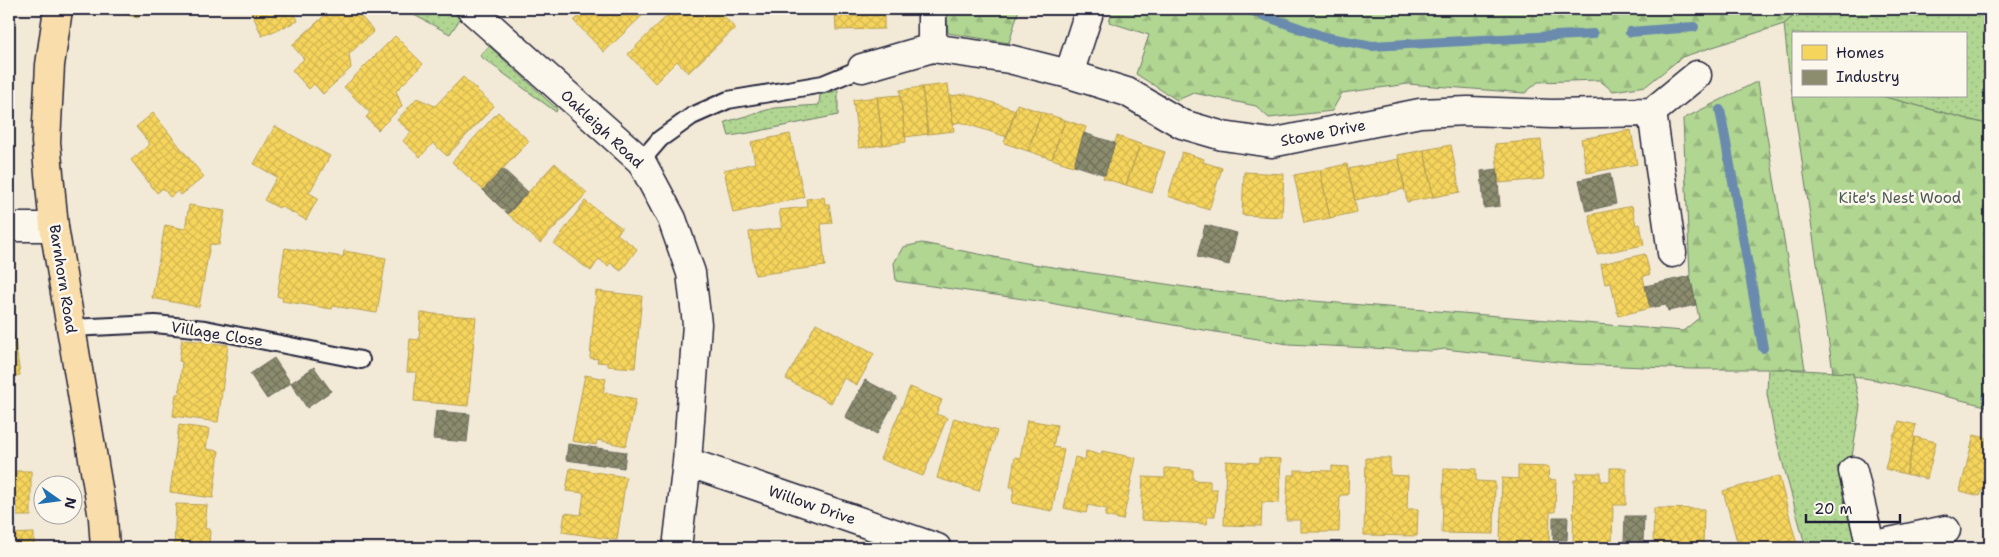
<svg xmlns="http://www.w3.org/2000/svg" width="1999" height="557" viewBox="0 0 1999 557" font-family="'Shantell Sans',sans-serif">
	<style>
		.grass { fill: url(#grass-dots); stroke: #6a7c66 }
		.forest { fill: url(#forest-firs); stroke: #6a7c66 }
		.homes { fill: url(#homes-cross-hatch); stroke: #b69f52 }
		.industry { fill: url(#industry-cross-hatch); stroke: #6c6c5f }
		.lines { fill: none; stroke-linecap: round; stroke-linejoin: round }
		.stream { stroke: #6a8bad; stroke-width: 10 }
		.service-casing { stroke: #22223b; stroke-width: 20 }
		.minor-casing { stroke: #22223b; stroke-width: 31 }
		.trunk-casing { stroke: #22223b; stroke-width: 31 }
		.service { stroke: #fbf7ec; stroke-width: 16 }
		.minor { stroke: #fbf7ec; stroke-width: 28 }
		.trunk { stroke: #f9deab; stroke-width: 28 }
		.labels { text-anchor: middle; stroke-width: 5; stroke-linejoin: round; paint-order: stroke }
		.street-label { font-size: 15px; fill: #22223b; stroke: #fbf7ec }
		.park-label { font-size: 15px; fill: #4d5855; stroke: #fbf7ec }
	</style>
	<defs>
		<pattern id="grass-dots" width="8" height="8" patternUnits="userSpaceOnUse" patternTransform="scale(1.25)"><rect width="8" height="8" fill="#b1d692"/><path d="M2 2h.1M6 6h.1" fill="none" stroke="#98b77f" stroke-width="1.8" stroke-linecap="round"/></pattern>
		<pattern id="forest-firs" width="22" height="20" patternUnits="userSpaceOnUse" patternTransform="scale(1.25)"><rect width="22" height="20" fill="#b1d692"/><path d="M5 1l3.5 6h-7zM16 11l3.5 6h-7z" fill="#98b77f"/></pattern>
		<pattern id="homes-cross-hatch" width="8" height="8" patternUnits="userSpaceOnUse" patternTransform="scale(1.25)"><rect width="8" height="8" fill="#f6d55c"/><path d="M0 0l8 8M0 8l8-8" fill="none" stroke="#d3b751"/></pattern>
		<pattern id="industry-cross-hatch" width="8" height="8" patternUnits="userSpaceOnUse" patternTransform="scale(1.25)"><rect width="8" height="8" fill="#8c8c6e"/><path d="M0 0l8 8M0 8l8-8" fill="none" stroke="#72725c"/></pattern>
	</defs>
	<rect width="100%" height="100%" fill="#f2e9d7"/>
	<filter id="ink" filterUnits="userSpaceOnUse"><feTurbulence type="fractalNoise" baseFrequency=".02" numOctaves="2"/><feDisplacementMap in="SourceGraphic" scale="10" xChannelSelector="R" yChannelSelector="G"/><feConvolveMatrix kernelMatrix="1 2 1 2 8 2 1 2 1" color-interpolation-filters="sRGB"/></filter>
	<g filter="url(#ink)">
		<path class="grass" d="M420,9h29l11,10 -10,15 -36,-19z
			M1798,9h192v116l-109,-29h84v-62h-172v39l-4,-1 -5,-48 12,-10z
			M489,46l68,63 -1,3 -76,-56z
			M838,90v25l-89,18 -20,3 -4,-14 49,-14 45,-3 1,-10z
			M1768,368l85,5 7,33 -9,57 -14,4 19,81h-50l-32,-117 -7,-37z"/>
		<path class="forest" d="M946,9h73l-10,34 -61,-10z
			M1113,9h685l-2,5 -12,10 -102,33 -36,29 -33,5 -14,-11 -61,2 -13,11 -117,-9 -66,9 -10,18 -63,7 -13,-12 -62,-13 -17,7 -41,-26 13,-39 -40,-13z
			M1789,72l4,1v23h88l109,29v282l-104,-25 -33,-6v-3l-20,-1z
			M1758,81l47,288h-114l-116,-5 -130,-15 -14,2 -143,-7 -181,-30 -62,-12 -149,-21 -2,-18 9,-16 19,-4 98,19 78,12 108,16 107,11 370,30 16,-13 -9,-42 -7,-157z"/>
		<path class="homes" d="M116,9h25l-3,9 -23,-7z
			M250,9h43l5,12 -36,15z
			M332,9h22l20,22 -25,23 2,14 -28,26 -9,-10 -5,5 -17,-19 12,-11 -12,-14z
			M587,9h62l-45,43 -30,-31z
			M674,9h15l6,6 7,-6h15l18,19 -47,45 -11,-12 -22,22 -27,-29z
			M835,9h49v20l-48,1z
			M395,36l28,28 -27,27 6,15 -24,24 -12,-13 4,-4 -26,-26z
			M463,77l31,29 -47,50 -14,-13 -13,14 -17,-16 8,-9 -14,-12 20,-22 18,8z
			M948,84l6,47 -26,3 -6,-47z
			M922,87l6,47 -23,3 -5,-47z
			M966,94l50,16 -9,27 -47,-15 -7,2 -4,-28z
			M900,95l6,47 -23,3 -6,-48z
			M877,97l6,48 -24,3 -6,-48z
			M1017,104l24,8 -13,39 -24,-8z
			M498,112l31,29 -46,49 -31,-28z
			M1041,112l24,8 -13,39 -24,-8z
			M153,113l51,64 -23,18 -3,-4 -8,6 -7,-9 -6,5 -26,-33 19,-16 -14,-17z
			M1065,120l21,7 -13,39 -21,-7z
			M275,126l55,30 -21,37 9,5 -12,22 -26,-14 -1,2 -15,-8 13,-23 -23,-13z
			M1631,130l6,34 -50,9 -6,-34z
			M790,134l14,63 -71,16 -9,-43 31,-7 -4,-21z
			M1117,136l23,8 -14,41 -23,-7z
			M1541,140l3,39 -45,4 -4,-39z
			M1140,144l25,8 -13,41 -26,-8z
			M1451,145l9,47 -27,5 -9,-47z
			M1424,150l9,47 -26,5 -9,-47z
			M1182,152l22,7 -1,3 19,6 -13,42 -41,-14z
			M1399,159l6,30 -50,11 -7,-31z
			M555,163l32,30 -47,50 -32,-29z
			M1347,164l10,48 -27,6 -10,-48z
			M1320,170l10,48 -26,5 -10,-48z
			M1244,172l40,2 -2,43 -40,-2z
			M824,197l1,7h4l3,19 -11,1 4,42 -70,9 -6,-43 33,-4 -3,-18 28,-3 -1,-8z
			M585,201l37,27 -5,6 20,15 -16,22 -11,-8 -2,3 -9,-7 -8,12 -37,-27z
			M189,205l36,6 -6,34 -9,-1 -11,63 -47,-9 13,-73 20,4z
			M1632,206l4,19 4,-1 4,21 -47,9 -8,-39z
			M285,248l58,9 1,-6 42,7 -9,55 -44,-7 -1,3 -50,-8 1,-3 -6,-2z
			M1645,254l5,20 -7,3 7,31 -32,8 -7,-33 -6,1 -4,-20z
			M596,291l46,5 -7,72 -27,-2v-3l-11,-1 1,-3 -8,-1z
			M421,313l55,4 -8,89 -54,-5 2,-29h-9l3,-33 9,1z
			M9,320h3l8,55 -11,2z
			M816,323l58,31 -17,31 -13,-7 -13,25 -45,-24z
			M182,339l46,6 -10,77 -45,-6 3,-22h3l3,-32 -3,-1z
			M585,375l21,4 -3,13 33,7 -10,47 -29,-6 -1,5 -24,-4z
			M910,387l32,13 -6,14 11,4 -24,58 -43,-17z
			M954,418l43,13 -18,60 -42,-13z
			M1027,420l30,5 -4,22 11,2 -12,62 -40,-8 2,-16h-4l5,-30 5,1z
			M1899,421l17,4 -3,12h2l-9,37 -21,-5 9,-36h2z
			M179,425l30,4 -3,20 13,2 -6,47 -43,-6z
			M1974,435l16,4v53l-8,-2 -2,6 -20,-5z
			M1915,437l21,5 -9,37 -21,-5z
			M1086,451l15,4 1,-4 34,7 -13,62 -18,-4 2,-7 -19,-4 -2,8 -22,-5 11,-51 10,3z
			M1259,458l22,1 -2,44 -17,-1 -1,24 -37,-1 2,-64 33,2z
			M1366,458h24v17l18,1 -1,33h11l-1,27 -53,-1z
			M1332,466l17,1 -1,28h-8l-1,37h-38v-12h-15l2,-45h7v-5l37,1z
			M1518,466l31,1 -1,12 8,1 -1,32h-5l-1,31 -49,-1 2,-64 16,1z
			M570,468l56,9 -9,63 -55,-8 3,-19 16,2 3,-22 -18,-2z
			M1165,468l28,2v10l17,1v8h7l-2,27h-7l-1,8 -66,-4 2,-43 22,1z
			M1444,468l32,1v12l19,1 -1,52 -52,-1z
			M1610,468h16v37h-13l-1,40 -39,-1 1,-64h3v-7h24v8h9z
			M9,471h22v45h-16l1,8h-7z
			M1779,476l18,69 -13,3h-18l-2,-5 -25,5 -16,-57z
			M176,504l31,1 -2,24h5l-1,18 -35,1z
			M1654,508l50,1 -1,39h-50z
			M34,533v15h-25v-14z
			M563,544l42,4h-43z"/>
		<path class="industry" d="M1084,133l31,10 -10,32 -31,-10z
			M503,169l11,10 -19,23 -12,-12z
			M1497,169l3,37 -16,2 -3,-37z
			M1610,173l6,31 -30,7 -7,-31z
			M514,179l14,13 -20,22 -13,-12z
			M1205,225l32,8 -8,32 -32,-8z
			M1690,276l6,29 -28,6 -2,-6 -16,3 -5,-22z
			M274,358l17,25 -24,16 -17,-25z
			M314,367l17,24 -24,17 -16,-25z
			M865,380l32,17 -20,37 -32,-16z
			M436,411l34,3 -3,28 -34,-3z
			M568,444l58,8 -2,16 -58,-8z
			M1625,516h19l-1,27 -19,-1z
			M1553,517h15l-1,23h-14z"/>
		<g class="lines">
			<path class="stream" d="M1246,9l78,28 48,9 221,-12
				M1630,32l64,-5
				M1720,110l43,238
				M1987,398l3,-2"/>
			<g class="service-casing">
				<path id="service" d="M641,161l19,-22 32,-23 36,-16 95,-16 39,-16
					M71,328l84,-4 50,5 156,31"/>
			</g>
			<g class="minor-casing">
				<path id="minor" d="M471,9l170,152 31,58 19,54 6,51 -10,138 -10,86
					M932,9v39
					M862,68l70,-20 77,11 60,15 58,18 55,32 41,12 48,7 149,-30 48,-2 84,3 100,-2 45,-37
					M1069,74l21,-65
					M1652,112l20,141
					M9,227h45
					M687,462l250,86
					M1853,471l18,77
					M1870,546l76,-16"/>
			</g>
			<g class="trunk-casing">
				<path id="trunk" d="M58,9l-8,56 -4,77 8,85 49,291 2,30"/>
			</g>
			<use href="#service" class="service"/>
			<use href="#minor" class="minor"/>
			<use href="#trunk" class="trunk"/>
		</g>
	</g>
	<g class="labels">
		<g class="street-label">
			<text transform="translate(602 129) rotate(43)" y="5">Oakleigh Road</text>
			<text transform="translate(1323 133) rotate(-11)" y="5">Stowe Drive</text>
			<text transform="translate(63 279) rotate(81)" y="5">Barnhorn Road</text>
			<text transform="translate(217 334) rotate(9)" y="5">Village Close</text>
			<text transform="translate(812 505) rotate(19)" y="5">Willow Drive</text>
		</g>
		<g class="park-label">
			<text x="1900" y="203">Kite's Nest Wood</text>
		</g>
	</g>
	<rect width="1999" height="557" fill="none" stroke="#fbf7ec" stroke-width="30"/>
	<rect x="15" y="15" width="1969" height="527" fill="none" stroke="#22223b" stroke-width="2" filter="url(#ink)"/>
	<rect x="1792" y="32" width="175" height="65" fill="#fbf7ec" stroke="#a4a2a5"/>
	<rect x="1802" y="45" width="25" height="15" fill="#f6d55c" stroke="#a4a2a5"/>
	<text x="1836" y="58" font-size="15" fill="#22223b">Homes</text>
	<rect x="1802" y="70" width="25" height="15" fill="#8c8c6e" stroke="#a4a2a5"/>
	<text x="1836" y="82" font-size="15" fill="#22223b">Industry</text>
	<g transform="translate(58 500) rotate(104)"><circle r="24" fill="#fbf7ec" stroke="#a4a2a5"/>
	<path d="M0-4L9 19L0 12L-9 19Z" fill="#1f6fb2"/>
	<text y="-8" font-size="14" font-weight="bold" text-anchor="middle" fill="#22223b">N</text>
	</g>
	<path d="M1806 514v8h94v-8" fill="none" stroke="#22223b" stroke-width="2.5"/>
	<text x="1814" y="514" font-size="15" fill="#22223b" stroke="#fbf7ec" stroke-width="4" paint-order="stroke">20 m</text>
</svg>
